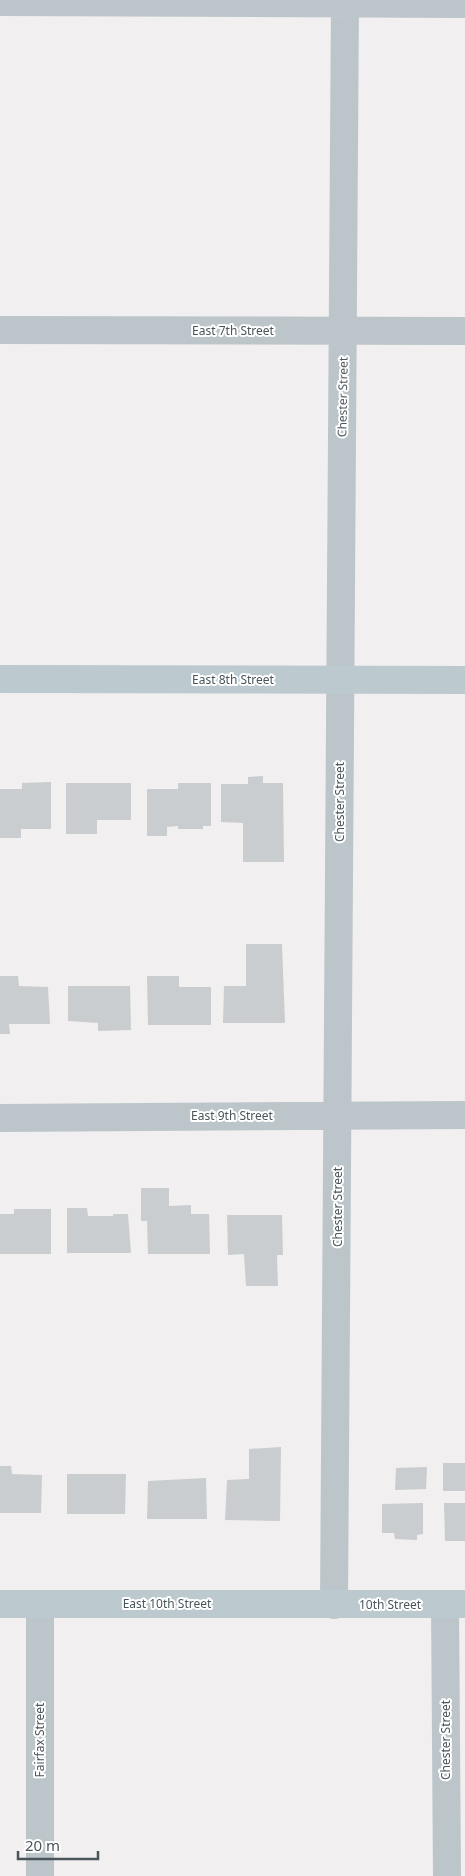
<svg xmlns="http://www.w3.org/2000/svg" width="465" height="1876" viewBox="0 0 465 1876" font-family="'Noto Sans',sans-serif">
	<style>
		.building { fill: #c9cdd0 }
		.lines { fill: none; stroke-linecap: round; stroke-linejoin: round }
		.street { stroke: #bcc5ca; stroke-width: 28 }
		.secondary { stroke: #bcc9ce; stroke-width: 28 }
		.labels { text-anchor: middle; stroke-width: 4; stroke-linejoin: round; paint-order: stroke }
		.street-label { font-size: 12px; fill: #49555a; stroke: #fff }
	</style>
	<rect width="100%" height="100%" fill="#f1efef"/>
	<path class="building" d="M263,776v7h20l1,79h-41v-39l-22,-1v-38h27v-7z
		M51,782v47h-30v9h-21v-49h22v-6z
		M66,783h65v37h-34v14h-31z
		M178,783h33v43h-8v3h-25v-3l-11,1v9h-20v-47h31z
		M246,944h36l3,79h-62l1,-37h22z
		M0,976h18l1,10 29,1 2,37h-41l1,10h-10z
		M147,976h32v11h32v38h-63z
		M68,986h62l1,44 -33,1v-8l-30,-2z
		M141,1188h28v18l22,-1v9h18l1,40h-62l-1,-33h-6z
		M67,1208h20l1,8h25v-2h15l3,39h-64z
		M14,1209h37v45h-51v-40h14z
		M227,1215h55l1,40h-6l1,31h-32l-2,-32 -16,1z
		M281,1447l-1,74 -55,-1 2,-40 22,-1v-30z
		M443,1463h22v28h-22z
		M0,1466h11l1,8 30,1 -1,38h-41z
		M427,1467l-1,22 -31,1 1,-22z
		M67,1474h59l-1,40h-58z
		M206,1478l1,41h-60l1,-38z
		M423,1503v31l-6,1v5l-22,-1 -1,-6h-12v-29z
		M444,1503h21v38h-20z"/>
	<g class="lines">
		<path class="street" d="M0,2l465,2
			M0,330l465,1
			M0,1118l465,-3
			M445,1604l2,272
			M334,1605l11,-1605
			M40,1876v-272"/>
		<path class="secondary" d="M0,679l465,1
			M0,1604h465"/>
	</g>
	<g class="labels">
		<g class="street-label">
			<text x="233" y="335">East 7th Street</text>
			<text transform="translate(343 397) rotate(-89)" y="4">Chester Street</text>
			<text x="233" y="684">East 8th Street</text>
			<text transform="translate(340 802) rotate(-90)" y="4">Chester Street</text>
			<text x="232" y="1120">East 9th Street</text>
			<text transform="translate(338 1207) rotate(-90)" y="4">Chester Street</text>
			<text x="167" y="1608">East 10th Street</text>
			<text x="390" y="1609">10th Street</text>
			<text transform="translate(40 1740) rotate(-90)" y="4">Fairfax Street</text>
			<text transform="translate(446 1740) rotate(-90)" y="4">Chester Street</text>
		</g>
	</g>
	<path d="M18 1851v8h80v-8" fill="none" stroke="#49555a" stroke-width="2.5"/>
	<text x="25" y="1851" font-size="15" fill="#49555a" stroke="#ffffff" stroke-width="4" paint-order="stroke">20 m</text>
</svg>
